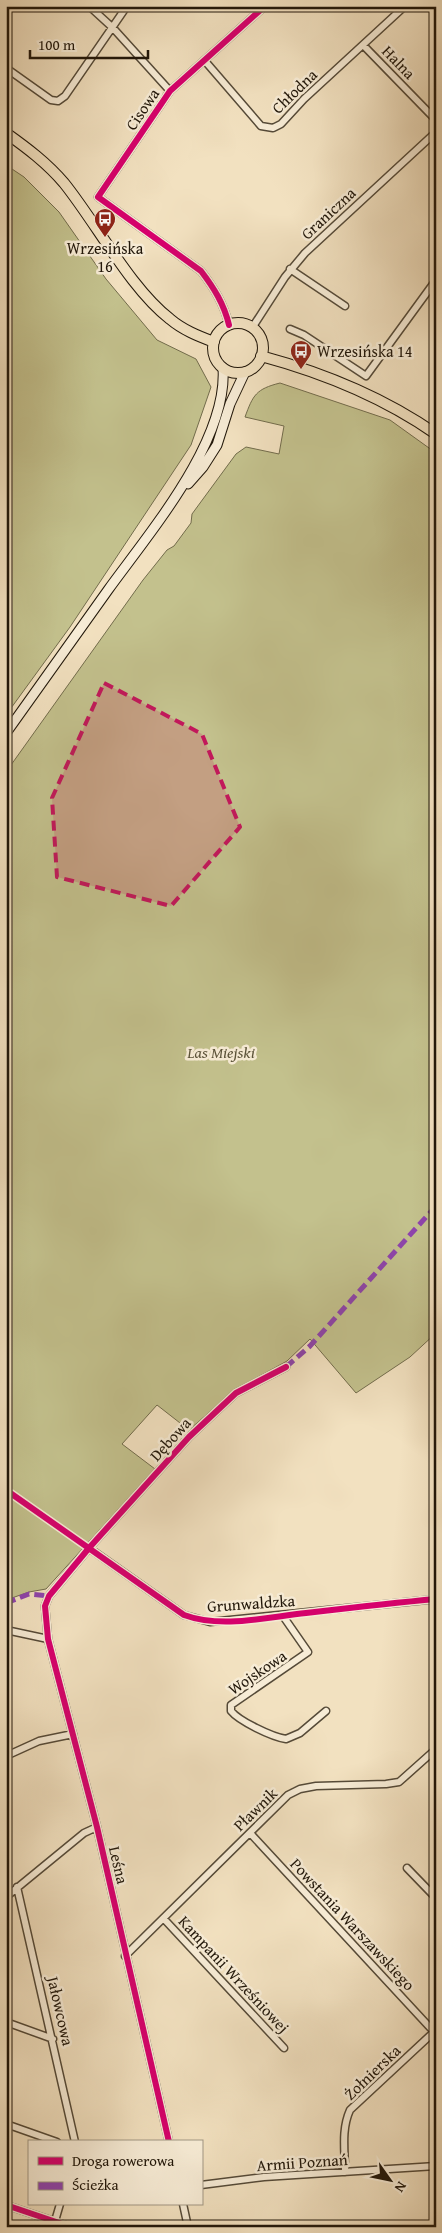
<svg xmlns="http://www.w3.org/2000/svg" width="442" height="2233" viewBox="0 0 442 2233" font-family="'Gentium Book Plus',serif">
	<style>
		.green { fill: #c3c18d; stroke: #726c4c }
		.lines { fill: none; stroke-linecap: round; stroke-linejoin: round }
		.street-casing { stroke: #554a38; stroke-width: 9 }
		.secondary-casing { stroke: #21170a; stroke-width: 11 }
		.primary-casing { stroke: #21170a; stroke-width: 12 }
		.street { stroke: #f7ecd6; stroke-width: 6 }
		.secondary { stroke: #f7ecd6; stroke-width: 9 }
		.primary { stroke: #f2e1c0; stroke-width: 10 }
		.quiet { stroke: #8e44ad; stroke-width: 5; stroke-dasharray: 10 5; stroke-linecap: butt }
		.cycleway-casing { stroke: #f7ecd6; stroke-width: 9 }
		.cycleway { stroke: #d6006c; stroke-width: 6 }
		.marked { fill: #c2185b; fill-opacity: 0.2; stroke: #c2185b; stroke-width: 4; stroke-dasharray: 10 6; stroke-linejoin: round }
		.labels { text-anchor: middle; stroke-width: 5; stroke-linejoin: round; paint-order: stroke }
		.street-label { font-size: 16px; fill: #21170a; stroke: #f7ecd6 }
		.poi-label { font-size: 16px; fill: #21170a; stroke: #f7ecd6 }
		.park-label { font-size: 16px; font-style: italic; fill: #5a5238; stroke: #f7ecd6 }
	</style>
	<rect width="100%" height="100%" fill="#f2e1c0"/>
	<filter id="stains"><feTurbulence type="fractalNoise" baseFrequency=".004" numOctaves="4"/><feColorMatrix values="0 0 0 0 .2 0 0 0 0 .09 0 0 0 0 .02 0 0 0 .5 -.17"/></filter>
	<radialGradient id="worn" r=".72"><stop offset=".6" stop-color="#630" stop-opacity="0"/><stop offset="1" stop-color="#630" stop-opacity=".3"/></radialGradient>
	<path class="green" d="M6,165l18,12 35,35 47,67 51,61 39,19 15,28 -20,58 -121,182 -64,88z
		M280,383l110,37 46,33v880l-26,24 -54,36 -46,-54 -23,22 -52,29 -46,40 -32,-25 -35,39 33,25 -109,120 -17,3 -23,8v-828l137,-192 24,-30 7,-4 17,-23 1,-9 44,-60 10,-7 33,7 5,-28 -39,-9c8,-22 11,-28 35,-34z"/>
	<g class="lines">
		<g class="street-casing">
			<path id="street" d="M89,6l24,22 57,63
				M363,45l73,75
				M205,61l56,65 12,2 8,-4 23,-25 101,-93
				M6,68l45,32 7,1 7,-5 62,-90
				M290,269l55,37
				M229,325c-5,-21 -15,-37 -28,-54l-103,-74 72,-106 95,-85
				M252,328l33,-51 20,-24 131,-121
				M290,329l14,6 62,41 70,-96
				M89,1548l95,67 26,7 226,-23
				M283,1616l25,36 -77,53v6c8,10 41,26 55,28l14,-6 26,-22
				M6,1630l42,9
				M6,1756l33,-15 34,-7
				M250,1833l186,201
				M407,1868l29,30
				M17,1887l58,255
				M6,1897l78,-64 13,-6
				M164,1919l120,129
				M125,1956l163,-161 12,-6 16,-3 70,-2 13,-2 37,-33
				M6,2022l47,17
				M6,2124l51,18
				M169,2142l-72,-315 -49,-188 -3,-33 4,-10 40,-48 100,-111 47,-44 50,-26
				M345,2172c0,-21 -4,-42 5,-62l86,-80
				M201,2185l63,-8 172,-11
				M183,2204l5,23
				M6,2205l65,22
				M55,2221l5,-17"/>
		</g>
		<g class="secondary-casing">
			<path id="secondary" d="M188,484l15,-17 14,-22 13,-41 15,-32
				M6,733c34,-47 68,-95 102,-143 42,-58 120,-149 115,-222"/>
		</g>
		<g class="primary-casing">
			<path id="primary" d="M6,133c21,15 41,30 58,50 33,41 66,105 106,136 13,11 28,17 44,23
				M213 348a25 25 0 1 1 50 0a25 25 0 1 1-50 0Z
				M261,356c63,17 122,41 175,78"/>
		</g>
		<use href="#street" class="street"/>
		<use href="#secondary" class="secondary"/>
		<use href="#primary" class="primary"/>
		<path class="quiet" d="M286,1367l24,-21 126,-140
			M6,1603l23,-9 20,2"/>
		<g class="cycleway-casing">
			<path id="cycleway" d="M229,325c-5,-21 -15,-37 -28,-54l-103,-74 72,-106 95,-85
				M6,1490l178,125c38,14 83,2 122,-2 43,-5 86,-10 130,-14
				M169,2142l-72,-315 -49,-188 -3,-33 4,-10 40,-48 100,-111 47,-44 50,-26
				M6,2205l65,22"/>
		</g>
		<use href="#cycleway" class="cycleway"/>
	</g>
	<path class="marked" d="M104,683l98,51 38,93 -69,79 -114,-29 -5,-79z"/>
	<defs>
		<g id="bus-pin" transform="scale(1.125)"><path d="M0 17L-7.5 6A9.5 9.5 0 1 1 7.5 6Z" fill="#8f2418" stroke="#f7ecd6"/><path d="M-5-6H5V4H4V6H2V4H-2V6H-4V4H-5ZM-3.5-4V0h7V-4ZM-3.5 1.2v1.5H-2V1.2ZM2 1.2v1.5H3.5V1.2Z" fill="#fff"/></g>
	</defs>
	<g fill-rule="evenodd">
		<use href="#bus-pin" x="105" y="219"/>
		<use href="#bus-pin" x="301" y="351"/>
	</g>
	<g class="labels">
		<g class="street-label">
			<text transform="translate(399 62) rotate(46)" y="6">Halna</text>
			<text transform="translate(294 91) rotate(-44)" y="6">Chłodna</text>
			<text transform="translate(142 109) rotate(-56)" y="6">Cisowa</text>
			<text transform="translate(328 213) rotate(-43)" y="6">Graniczna</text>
			<text transform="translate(170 1439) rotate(-48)" y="6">Dębowa</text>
			<text transform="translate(251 1603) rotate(-4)" y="6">Grunwaldzka</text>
			<text transform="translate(257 1672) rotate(-34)" y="6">Wojskowa</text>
			<text transform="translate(255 1809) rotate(-44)" y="6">Pławnik</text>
			<text transform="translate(119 1865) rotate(77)" y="6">Leśna</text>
			<text transform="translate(353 1924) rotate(47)" y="6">Powstania Warszawskiego</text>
			<text transform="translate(234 1974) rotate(47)" y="6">Kampanii Wrześniowej</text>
			<text transform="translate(61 2011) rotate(77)" y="6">Jałowcowa</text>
			<text transform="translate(372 2072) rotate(-44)" y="6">Żołnierska</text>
			<text transform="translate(302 2162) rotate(-4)" y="6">Armii Poznań</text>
		</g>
		<g class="poi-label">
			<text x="105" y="254">Wrzesińska<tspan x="105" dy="18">16</tspan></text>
			<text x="317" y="357" text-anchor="start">Wrzesińska 14</text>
		</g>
		<g class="park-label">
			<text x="221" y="1058">Las Miejski</text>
		</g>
	</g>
	<rect width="442" height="2233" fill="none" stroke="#f2e1c0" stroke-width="25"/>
	<rect x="8" y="8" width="427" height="2218" fill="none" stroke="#21170a" stroke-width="2.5"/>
	<rect x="12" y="12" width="417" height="2208" fill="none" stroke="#21170a"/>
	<rect x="28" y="2140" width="175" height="65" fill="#f7ecd6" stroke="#a19784"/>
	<rect x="38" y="2157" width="25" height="8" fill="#d6006c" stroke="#a19784"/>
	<text x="72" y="2166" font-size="15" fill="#21170a">Droga rowerowa</text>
	<rect x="38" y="2182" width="25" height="8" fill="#8e44ad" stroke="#a19784"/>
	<text x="72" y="2190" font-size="15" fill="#21170a">Ścieżka</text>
	<g transform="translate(390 2180) rotate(123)" stroke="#f7ecd6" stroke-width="4" paint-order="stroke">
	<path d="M0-4L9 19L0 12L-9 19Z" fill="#21170a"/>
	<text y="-8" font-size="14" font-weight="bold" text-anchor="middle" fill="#21170a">N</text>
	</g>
	<path d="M30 50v8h118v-8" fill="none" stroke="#21170a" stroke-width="2.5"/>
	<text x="38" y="50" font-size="15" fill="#21170a" stroke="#f7ecd6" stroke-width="4" paint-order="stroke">100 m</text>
	<rect width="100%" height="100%" filter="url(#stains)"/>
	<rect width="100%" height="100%" fill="url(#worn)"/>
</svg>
